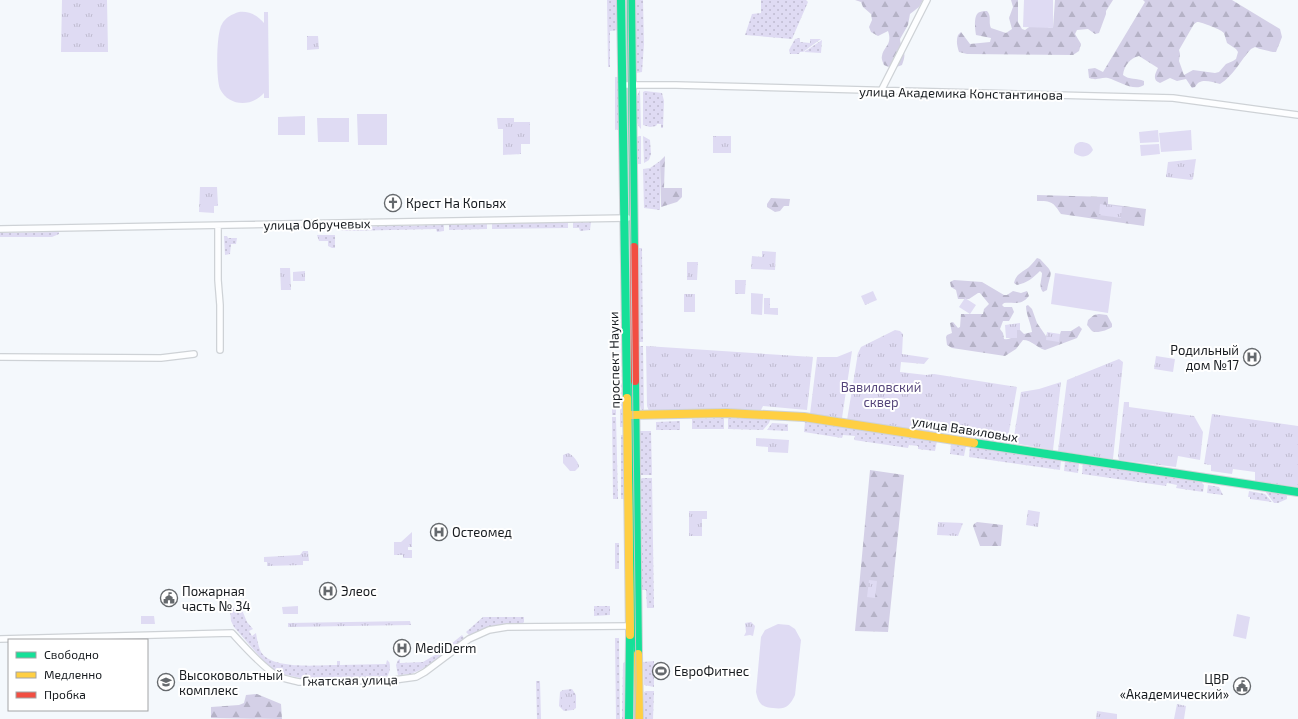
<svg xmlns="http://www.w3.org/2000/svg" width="1298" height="719" viewBox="0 0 1298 719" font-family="'Exo 2',sans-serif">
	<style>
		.grass { fill: url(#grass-dots) }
		.forest { fill: url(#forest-firs); fill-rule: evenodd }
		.park { fill: url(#park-tufts) }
		.pitch { fill: #dfdbf3 }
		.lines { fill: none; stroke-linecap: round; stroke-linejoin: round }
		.street-casing { stroke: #ced2d6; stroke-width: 8 }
		.fast-casing { stroke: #ced2d6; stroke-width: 10 }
		.slow-casing { stroke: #ced2d6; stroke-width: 10 }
		.jam-casing { stroke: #ced2d6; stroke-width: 10 }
		.street { stroke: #fdfeff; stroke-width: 5.5 }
		.fast { stroke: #16e098; stroke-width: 8 }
		.slow { stroke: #ffcf43; stroke-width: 8 }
		.jam { stroke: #f24e42; stroke-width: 8 }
		.tram { stroke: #c4c6c7; stroke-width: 1 }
		.labels { text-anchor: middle; stroke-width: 4; stroke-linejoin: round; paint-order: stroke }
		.street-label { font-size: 13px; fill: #181c20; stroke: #fff }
		.poi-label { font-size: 13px; fill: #181c20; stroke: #fff; text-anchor: start }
		.park-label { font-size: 13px; fill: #544479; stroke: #fff }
	</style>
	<defs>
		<pattern id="grass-dots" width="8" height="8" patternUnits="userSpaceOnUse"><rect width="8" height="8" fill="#dfdbf3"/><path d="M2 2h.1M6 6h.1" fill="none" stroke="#bfbbd0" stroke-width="1.8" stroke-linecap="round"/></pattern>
		<pattern id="forest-firs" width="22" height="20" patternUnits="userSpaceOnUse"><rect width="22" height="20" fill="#d4d0e7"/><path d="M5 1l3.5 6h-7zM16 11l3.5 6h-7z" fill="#b5b2c6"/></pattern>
		<pattern id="park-tufts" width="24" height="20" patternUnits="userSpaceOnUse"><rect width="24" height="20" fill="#dfdbf3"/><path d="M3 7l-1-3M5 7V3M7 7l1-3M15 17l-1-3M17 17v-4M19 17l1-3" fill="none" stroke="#bfbbd0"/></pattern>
	</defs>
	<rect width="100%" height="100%" fill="#f4f8fc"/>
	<path class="grass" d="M607,0h11v30l-8,1v36h-2z
		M634,0h9l1,44 -2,28 -6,1z
		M761,0h45l2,2 -16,37 -47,-4 7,-21 9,-1z
		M800,38v4l10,1v-4h11l-18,13h-3l-1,2h-9l-1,-4 6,-11z
		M822,40l-1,13 -17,-1z
		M615,77h4l1,52 -5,1z
		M640,90l1,39c-8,-8 -7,-30 -1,-39z
		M645,91l17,2 2,8 -1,27h-2v-4h-4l-1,2 -6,1 -7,-2v-33z
		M639,136h2v28h-4l-1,-26z
		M643,136l7,4 1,14 -2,6 -5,3z
		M660,161v49l-16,-2 -1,-39 7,-1z
		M568,222v6l-76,1v-5z
		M573,222h18l-1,8 -10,1 -1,-3h-6z
		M487,224v5l-38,1v-5z
		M444,225v6l-7,1 -1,-3 -90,2 -5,-1 4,-3z
		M59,232v2l-7,3h-52v-4z
		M317,235h18v13h-3l-4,-2v-5h-9z
		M224,236h3l1,2h9l-1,6h-5l-1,10 -5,1z
		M638,248h4l1,94h-4z
		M639,346h4l1,65 -3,-2 -1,-4z
		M620,383h2l1,44h-3z
		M612,385h4v30h-4z
		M612,417h4l2,82h-5z
		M724,418v11h-32v-10z
		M728,418l42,2 -1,3 -6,7 -35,-1z
		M680,421v9h-24v-8z
		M805,422l132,19 -2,10 -17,-2v-3l-9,-1 -1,3 -54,-8 1,-4 -12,-1 -1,3 -38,-6z
		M772,423l16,1v7l-21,-1z
		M640,431h11l1,44h-11z
		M621,435h2l1,64h-3z
		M951,444l15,2 -2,10 -14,-2z
		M970,446l91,14 -1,10 -91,-13z
		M1065,461l14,2 -1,10 -14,-2z
		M1083,463l117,18 4,4 -1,7 -27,-4 1,-3 -10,-2 -1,3 -84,-12z
		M642,478h10l2,130h-7l-1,-18h-4l-1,-111z
		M1208,485l11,2 4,8 -16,-2z
		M1249,491l16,3 7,8 -22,-3v-2h-2z
		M1265,491l20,3 2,2v3l-9,4h-4z
		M615,543h4v26h-4z
		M594,606h16v9l-16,1z
		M232,608h5l5,2 5,12 6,7 -4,2 3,5 4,-3c1,6 2,13 5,19 11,18 57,13 76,13v-4h3v4l46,-1 1,-4c5,3 3,12 0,17l-86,1 -15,-3 -7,-2 -12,-8 -33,-38 -3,-6 -1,-12z
		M483,617h41v5l-2,2 -32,3 -19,8h-2l-3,-3z
		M462,635l2,3 -36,28 -8,4 -9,4 -13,1 -2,-10 2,-5 2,-1v4l23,-1 22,-13z
		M615,638h4l1,81h-4z
		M654,661v26l-10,-2 -1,-23z
		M625,662l-1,57h-2l1,-56z
		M536,681h4l1,38h-4z
		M572,689l4,6v13l-3,2 -9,1 -5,-5 1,-14 3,-2z
		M646,691h8l-1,28h-10l1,-27z"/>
	<path class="forest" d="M855,0h68l-4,7 -9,7 -2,11 -8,14c1,13 8,10 2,26 -7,3 -12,3 -18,0 -1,-3 -3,-6 -2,-9 1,-9 11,-11 6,-25l-10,5 -7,-4 -2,-5 3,-7 -1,-6 -8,-7 -2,-5z
		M1011,0h7v22l4,7 3,1 7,-5 11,-1 6,4h4l2,-28h58l-7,11v3l-7,19 -4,1 -7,-5 -11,1 -2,4 6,10 -2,7 -6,4 -106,-1 -8,-2c-2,-6 -3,-11 -1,-17l3,-3 9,12 20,-2 1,-4 -15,-3c-1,-6 -3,-21 4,-23 2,-1 5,-1 7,-1 5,5 1,11 4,17l15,5 6,-4 -3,-11 4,-11z
		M1143,0h89l48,29 2,8 -6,15h-3c-6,-2 -12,-2 -18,-5l-4,2c-11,12 -17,26 -31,35 -9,-2 -20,-7 -25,3l-3,1 -6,-9 -9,2 -7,-3 -10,5c-8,-3 -5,-9 -2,-15l-19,-12c-9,2 -15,10 -16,19 6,5 14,3 21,6v4c-10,7 -25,-4 -36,-7 -8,-1 -10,3 -19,0l-1,-9 7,-1 8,4 42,-70zM1197,22c5,0 25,8 27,11 1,3 2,7 3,10l9,6 2,3 -2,7 -3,2 -7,3 -7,8 -4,1 -22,-3 -9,5 -5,-14 1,-7 -1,-4 15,-26z
		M665,156l-1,32h18v9l-5,5 -16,5 -1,-46z
		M1037,195l71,2v7l38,5 -2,17 -83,-12c-8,-12 -9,-13 -24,-13z
		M771,198l19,1 -1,7h-5l-4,5 -5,1 -8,-5v-3z
		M1037,258l3,1c15,16 11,10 7,31l-4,2c-5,-6 -1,-12 -1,-19l-2,-2c-7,7 -13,12 -23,14l-3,-2c2,-10 10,-11 16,-17 3,-3 5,-6 7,-8z
		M954,280l28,2 22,13h3l6,-4 8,2 6,-2 2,5c-8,10 -15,6 -25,7l-2,2 2,2h8l2,5 -5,9h-6l-3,8 3,4 1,6c7,1 9,-2 13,-9h3l4,4 8,-2c-1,-9 -6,-17 -6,-26l2,-1 4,4 5,14 11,16 12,-5 1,-3h10l8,-5 3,3 -5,9 -32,12c-8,-2 -13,-10 -22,-10l-7,9 -11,7 -53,-8 -5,-3 -1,-8 1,-2 5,-2 -2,-10 3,-1 5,6 2,-1 1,-13h22l1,-5 5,-5 -9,-11h-2l-9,6h-11l-2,-9 -5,-3 -1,-5z
		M1099,314l8,1 5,9v3c-4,3 -16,7 -20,4 -2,-2 -3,-4 -5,-6l1,-5 6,-5z
		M870,470l34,5 -16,157 -33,-1z
		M977,522l26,3 -2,21h-21l-7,-20 1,-2z
		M257,694l24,10 1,15 -71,-1v-11l28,-2 5,-2 2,-8z"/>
	<path class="park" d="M62,0h45l1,52h-47z
		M307,36h11l1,13 -12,1z
		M497,118h17v4h16v22h-9v10l-18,1v-26h-5z
		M713,136h18v17h-18z
		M1196,159l-3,20 -2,1 -25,-3 2,-15z
		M200,187h17l1,19h-4v7l-15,-1z
		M1100,204l22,3 -1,11 -22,-3z
		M762,251l14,1 -1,18 -24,-1 1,-13 10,1z
		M687,262h11l-1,18h-10z
		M280,268h10l1,22h-10z
		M305,271v10h-12v-9z
		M735,280h11l-1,14h-10z
		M873,291l4,9 -12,5 -4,-9z
		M695,294v18h-11v-18z
		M764,298h6v10h8v7l-14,-1z
		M1020,323v7h-3v8h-11l-1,-13z
		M895,330l5,1 3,3 -1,20 27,4 -5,6 -23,-2 -1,10 26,3 8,-1 83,13 -10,56 -46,-7v-2l-23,-3v2l-91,-13 11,-67 3,-6z
		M1047,332l13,2 -1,8 -13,-2z
		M646,346l167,11 -6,53 -44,-4 -2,4 -36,-1 -76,2 -2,-5z
		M852,351l-10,67 -32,-4 7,-57h20z
		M1156,356l19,3 -2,13 -19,-3z
		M1119,359l4,3 -10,97 -55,-8 9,-71z
		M1061,382l-8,68 -40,-7 8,-51 18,-3z
		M1124,402h5v5l65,9 9,16 -3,28 -22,-4 -2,11 -57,-7 -1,-4z
		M1212,414l86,12v61l-43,-6v-9l-22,-3 -1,5 -21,-3v-6l-7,-1z
		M756,438l33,2 -1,13 -20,-1v-5l-12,-1z
		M568,453c4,1 11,9 11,14l-4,4h-5l-7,-8v-8z
		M1028,510l12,2 -2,15 -12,-2z
		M689,511h18v8h-5v17h-13z
		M938,522l25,1 -5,13 -21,-1z
		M412,532v15h-4v3h4v8h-9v-3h-9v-13h7z
		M303,551h5l1,10h-6v4l-36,1v-4h-3v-5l36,-2z
		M869,580l8,1 -2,17 -8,-1z
		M410,621l1,4 -123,2v-4z
		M751,622l4,4 -2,10 -3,-1 -6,1 2,-4 -1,-9z
		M567,692l5,2 2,8 -1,1v5h-3v-8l-2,1v7l-6,-1v-13h3z
		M1177,704l9,2 -2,13h-10z
		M1097,711l20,3v5h-21z"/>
	<path class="pitch" d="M1024,0h29v28l-30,-1z
		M239,12c10,-1 18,3 25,11v-11h4l1,86h-5v-5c-12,14 -35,14 -44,-4 -4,-10 -4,-56 2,-65 3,-6 10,-10 17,-12z
		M357,114h30v31h-29z
		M305,116v19h-27v-18z
		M317,118h32v24h-31z
		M1158,130l1,12 -19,1 -1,-11z
		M1191,130l1,20 -31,2 -2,-19z
		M1080,142c7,0 11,2 13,8 -5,8 -12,8 -19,3 0,-6 0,-9 6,-11z
		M1159,144l1,10 -19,2 -1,-11z
		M1055,273l57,9 -4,31 -57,-9z
		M751,293l12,1 -1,21 -11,-1z
		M965,298l11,7 -6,9 -11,-7z
		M298,606v8h-15l-1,-7z
		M1237,614l13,3 -4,22 -13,-3z
		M141,616h13l1,8h-14z
		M778,624l11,1 6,4 6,11 -6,55c-5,11 -10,15 -22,13 -4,0 -9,-1 -12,-4 -3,-3 -4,-8 -5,-12l5,-55 4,-7z"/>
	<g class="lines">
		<g class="street-casing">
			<path id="street" d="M622,85h54l497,13 125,17
				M881,91l46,-91
				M218,226v54l2,25v45
				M0,229l628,-11
				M0,357l161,1 33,-4
				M0,639l232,-6c11,12 32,36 46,43 6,3 13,4 21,6l95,-2 22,-3 9,-5 44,-33 20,-9 18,-3 123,-1"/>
		</g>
		<g class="fast-casing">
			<path id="fast" d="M621,0l6,398
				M631,0l3,247
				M635,381l3,273
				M974,443l324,49
				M629,719l1,-84"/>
		</g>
		<g class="slow-casing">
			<path id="slow" d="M627,398l3,237
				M631,415l95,-2 78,4 170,26
				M638,654l1,65"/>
		</g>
		<g class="jam-casing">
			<path id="jam" d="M634,247l1,134"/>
		</g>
		<use href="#street" class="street"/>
		<use href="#fast" class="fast"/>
		<use href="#slow" class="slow"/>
		<use href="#jam" class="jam"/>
		<path class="tram" d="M628,0l8,682 -1,37"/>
	</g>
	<defs>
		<g id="church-ring" transform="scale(0.9)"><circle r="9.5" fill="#fff" stroke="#65696d" stroke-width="1.5"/><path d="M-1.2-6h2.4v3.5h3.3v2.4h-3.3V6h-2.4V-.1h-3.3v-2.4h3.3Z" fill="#65696d"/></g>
		<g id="hospital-ring" transform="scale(0.9)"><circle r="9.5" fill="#fff" stroke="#65696d" stroke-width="1.5"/><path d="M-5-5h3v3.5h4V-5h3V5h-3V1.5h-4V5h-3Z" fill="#65696d"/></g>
		<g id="civic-ring" transform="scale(0.9)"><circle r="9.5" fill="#fff" stroke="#65696d" stroke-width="1.5"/><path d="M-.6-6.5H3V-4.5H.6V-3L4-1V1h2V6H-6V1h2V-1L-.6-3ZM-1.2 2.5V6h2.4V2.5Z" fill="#65696d"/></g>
		<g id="stadium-ring" transform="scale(0.9)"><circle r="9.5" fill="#fff" stroke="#65696d" stroke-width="1.5"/><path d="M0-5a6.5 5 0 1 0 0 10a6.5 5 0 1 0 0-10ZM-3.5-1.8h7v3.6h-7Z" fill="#65696d"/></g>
		<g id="university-ring" transform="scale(0.9)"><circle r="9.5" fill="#fff" stroke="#65696d" stroke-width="1.5"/><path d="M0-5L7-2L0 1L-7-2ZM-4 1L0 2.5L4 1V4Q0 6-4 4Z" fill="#65696d"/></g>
	</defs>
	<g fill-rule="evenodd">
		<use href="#church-ring" x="393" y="203"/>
		<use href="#hospital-ring" x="1252" y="357"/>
		<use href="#hospital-ring" x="439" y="532"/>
		<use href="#hospital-ring" x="328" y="591"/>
		<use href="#civic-ring" x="169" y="598"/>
		<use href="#hospital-ring" x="402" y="648"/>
		<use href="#stadium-ring" x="661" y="671"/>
		<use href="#university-ring" x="166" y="682"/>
		<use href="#civic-ring" x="1242" y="686"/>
	</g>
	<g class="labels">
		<g class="street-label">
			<text transform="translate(961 93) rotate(1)" y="5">улица Академика Константинова</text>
			<text transform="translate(317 224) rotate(-1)" y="5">улица Обручевых</text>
			<text transform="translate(614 360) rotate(-91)" y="5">проспект Науки</text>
			<text transform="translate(965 429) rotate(9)" y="5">улица Вавиловых</text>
			<text transform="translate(350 680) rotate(-1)" y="5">Гжатская улица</text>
		</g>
		<g class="poi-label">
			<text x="406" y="208">Крест На Копьях</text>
			<text x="1239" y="355" text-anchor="end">Родильный<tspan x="1239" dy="15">дом №17</tspan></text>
			<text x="452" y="537">Остеомед</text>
			<text x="182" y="596">Пожарная<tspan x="182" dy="15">часть № 34</tspan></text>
			<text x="341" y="596">Элеос</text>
			<text x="415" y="653">MediDerm</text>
			<text x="674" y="676">ЕвроФитнес</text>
			<text x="179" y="680">Высоковольтный<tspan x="179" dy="15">комплекc</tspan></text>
			<text x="1229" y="684" text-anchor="end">ЦВР<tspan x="1229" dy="15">«Академический»</tspan></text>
		</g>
		<g class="park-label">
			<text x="881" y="392">Вавиловский<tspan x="881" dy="15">сквер</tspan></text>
		</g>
	</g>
	<rect x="8" y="639" width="140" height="72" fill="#ffffff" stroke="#a3a4a6"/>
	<rect x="16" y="652" width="20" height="6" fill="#16e098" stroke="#a3a4a6"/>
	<text x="44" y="659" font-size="12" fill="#181c20">Свободно</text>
	<rect x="16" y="672" width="20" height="6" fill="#ffcf43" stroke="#a3a4a6"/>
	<text x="44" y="679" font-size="12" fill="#181c20">Медленно</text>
	<rect x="16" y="692" width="20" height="6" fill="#f24e42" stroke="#a3a4a6"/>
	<text x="44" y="699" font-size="12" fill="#181c20">Пробка</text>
</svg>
